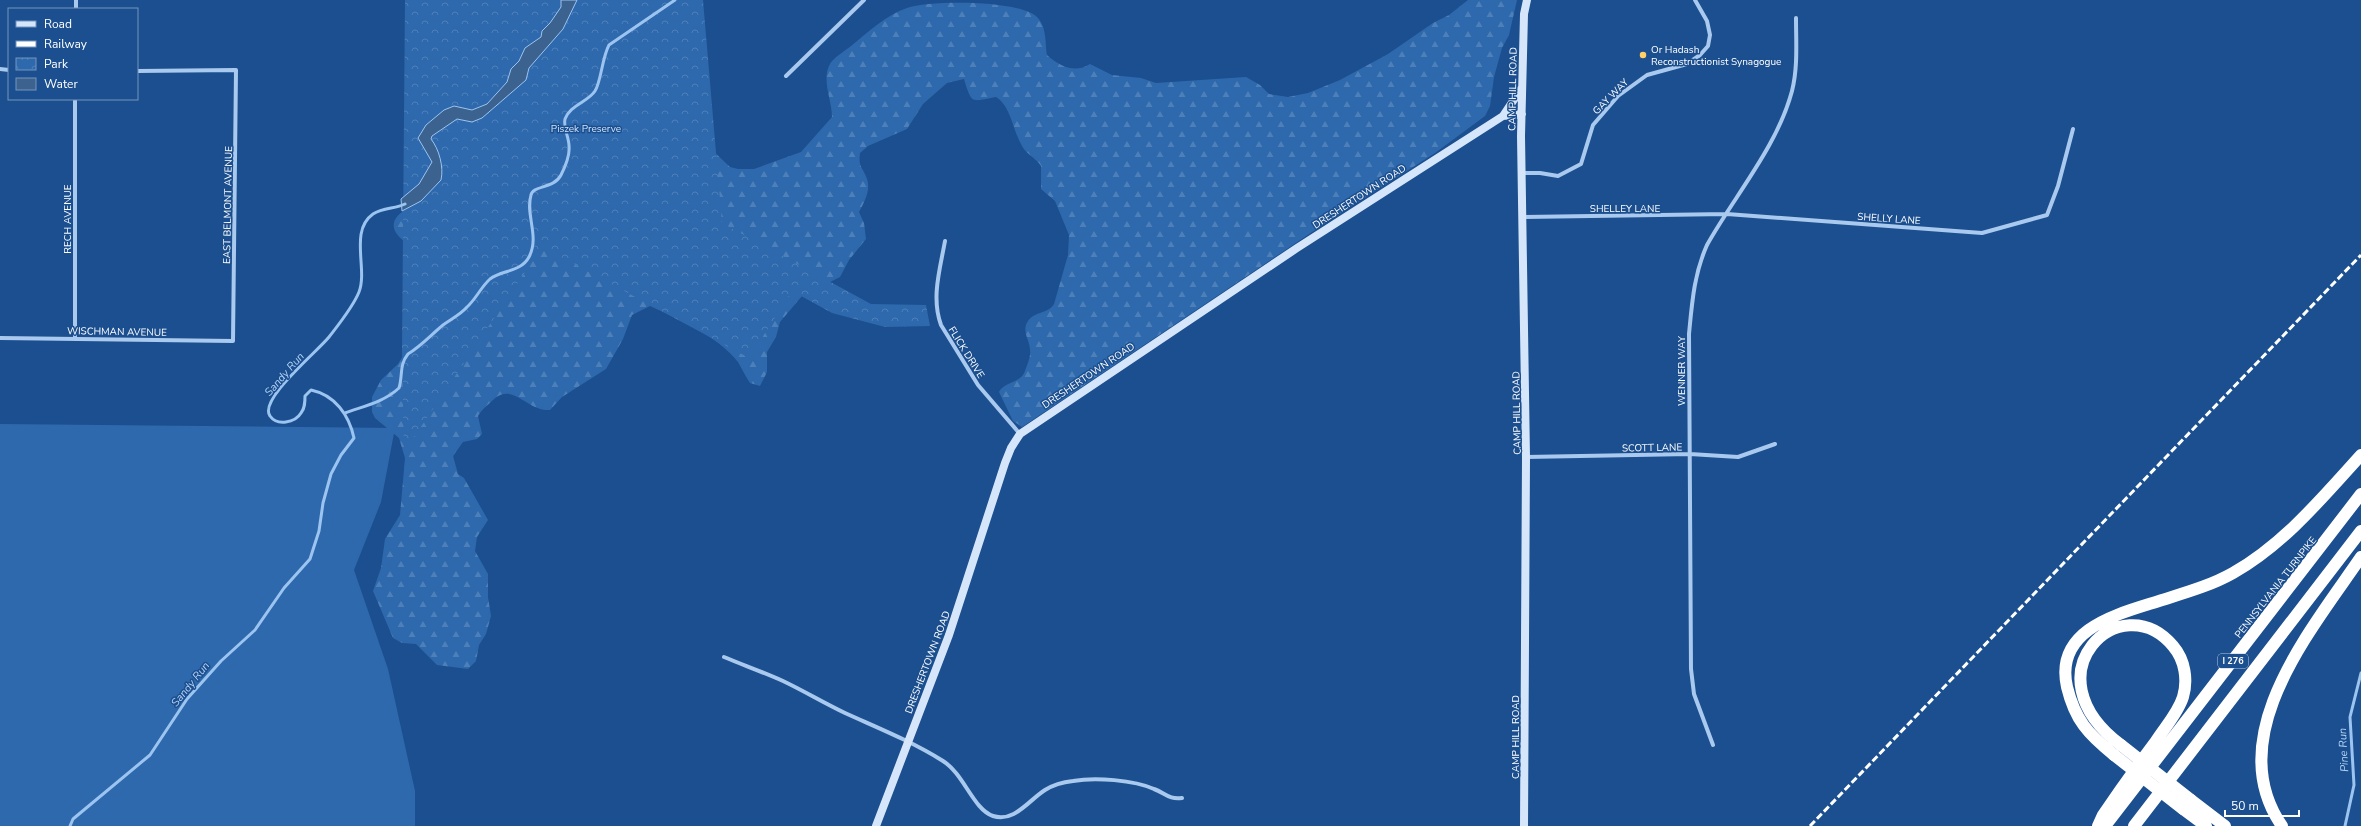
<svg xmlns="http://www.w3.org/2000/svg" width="2361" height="826" viewBox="0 0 2361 826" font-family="'Nunito Sans',sans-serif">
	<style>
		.grass { fill: #2e69ad }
		.forest { fill: url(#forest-firs) }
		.park { fill: url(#park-crowns) }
		.water { fill: #3c6290; stroke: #9cc4f0 }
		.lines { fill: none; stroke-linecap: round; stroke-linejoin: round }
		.stream { stroke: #9cc4f0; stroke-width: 3 }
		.street { stroke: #a9c9ee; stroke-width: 4 }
		.secondary { stroke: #d6e6fa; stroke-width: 8 }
		.highway { stroke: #fff; stroke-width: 12 }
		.rail { stroke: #fff; stroke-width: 3; stroke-dasharray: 7 3; stroke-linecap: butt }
		.highway-bridge { stroke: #fff; stroke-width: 12 }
		.poi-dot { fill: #ffd166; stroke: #1b4f8f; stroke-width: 1.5 }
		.labels { text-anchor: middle; stroke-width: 3; stroke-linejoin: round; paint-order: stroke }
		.shield { fill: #1b4f8f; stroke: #bbcadd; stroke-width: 1 }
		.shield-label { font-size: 9px; font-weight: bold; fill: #fff }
		.poi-label { font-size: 10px; fill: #fff; stroke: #1b4f8f; text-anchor: start }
		.street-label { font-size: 10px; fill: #fff; stroke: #1b4f8f }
		.park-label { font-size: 10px; fill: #cfe3fa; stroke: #1b4f8f }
		.water-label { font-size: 11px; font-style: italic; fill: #b5d3f5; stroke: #1b4f8f }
	</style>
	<defs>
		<pattern id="forest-firs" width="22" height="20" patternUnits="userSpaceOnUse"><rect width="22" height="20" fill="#2e69ad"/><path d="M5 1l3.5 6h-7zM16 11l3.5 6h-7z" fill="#4d80b9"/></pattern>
		<pattern id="park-crowns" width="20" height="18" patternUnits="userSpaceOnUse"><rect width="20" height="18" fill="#2e69ad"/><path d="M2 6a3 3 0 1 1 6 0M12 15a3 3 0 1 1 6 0" fill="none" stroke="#4d80b9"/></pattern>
	</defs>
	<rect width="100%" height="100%" fill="#1b4f8f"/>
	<path class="grass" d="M0,424l395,4 -14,74 -27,68 34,99 27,122v35h-415z"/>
	<path class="forest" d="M1468,0h49l-8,35 -7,13 -8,29 -4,29 -5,10 -50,37 -111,71 -302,203 -9,-6 -14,-29c5,-10 22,-9 26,-21 2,-6 6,-14 5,-21 0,-10 -9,-19 -2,-29 7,-10 20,-7 26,-17l14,-49 1,-20 -14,-34 -14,-12v-23c-5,-8 -15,-12 -19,-20 -9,-15 -11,-40 -26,-49 -24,4 -24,9 -32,-18l-17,4 -24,21 -16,25 -39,17 -8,7c-2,15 3,14 7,26 4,11 -3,24 -8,33l5,11 2,16 -17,21 -9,17 -38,19 -22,26 -4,15 -9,15v20l-7,14 -10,-3c-4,-6 -8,-14 -12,-21 -19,-25 -60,-43 -88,-56l-18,9 -9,24 -17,30 -44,28 -12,13c-22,2 -37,-29 -57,-10 -6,6 -10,8 -15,16l4,18 -5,5 -14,3 -10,14 5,18 6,4 24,42 -11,17 -2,14 13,23v23l3,19 -5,18 -7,11 -3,16 -8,8 -31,-4 -21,-21 -14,-1 -9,-5 -20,-47 8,-23 4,-29 15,-24 5,-57 -6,-20 -24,-20 -3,-6v-15l9,-17 17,-16 13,-21 -3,-99c-20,-13 -19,-27 3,-37l299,-59 20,19 8,2h16l47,-17 31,-35c0,-16 -10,-36 -3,-51 3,-8 16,-15 22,-20 17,-14 35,-31 56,-38 24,-8 112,-8 130,9 10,10 8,26 10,38 12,11 28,19 43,9l22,11 29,3 15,5 90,-6 14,8 9,9 19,3 20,-4 32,-13 48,-26 45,-31 16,-8z"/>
	<path class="park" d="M405,0h298l19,223 149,81 55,1 4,21 -45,1 -53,-14 -40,-22 -43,67 -207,-111 -138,205 -2,-101z"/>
	<path class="water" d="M561,0h16l-14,29 -34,39 -3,12 -44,38 -10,4 -15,-3 -25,17 -1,3c8,10 13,28 10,41l-20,21 -19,10 -1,-12 18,-15 13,-22 -14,-24 8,-13 18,-15 10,-4 18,4 15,-6 20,-22 4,-13 8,-8 6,-13 16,-11 1,-6 8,-8 11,-16z"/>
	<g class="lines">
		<path class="stream" d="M345,413c19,-7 39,-11 54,-25 4,-13 0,-23 9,-34 13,-8 23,-19 35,-29 8,-6 17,-10 24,-18 9,-8 14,-20 23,-28 12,-9 31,-7 39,-22 11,-21 -4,-42 2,-62 2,-10 23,-6 30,-20 4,-8 9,-21 8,-29 0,-9 -6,-18 -4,-27 5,-14 23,-17 30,-28 6,-9 7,-33 14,-46l66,-45
			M70,826l3,-7 77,-64 37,-56 34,-38 34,-31 29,-42 26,-29 9,-28 4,-28 8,-29 10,-19 13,-17c-5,-23 -19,-43 -43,-48l-6,6c0,6 0,12 -4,17 -6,10 -24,13 -31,3 -12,-16 48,-65 59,-79 10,-13 24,-30 30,-45 9,-23 -10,-61 14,-78 10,-7 22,-5 32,-10
			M2345,826l9,-41 -4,-68 11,-44"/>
		<path class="street" d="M76,9v-9
			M0,69l9,1
			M786,76l78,-76
			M1522,173h18l18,3 23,-12 12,-39 25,-29 29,-21 40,-11 13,-9 8,-9 2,-11 -3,-14 -12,-21
			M1523,217l204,-3 255,19 65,-18 11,-29 15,-57
			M945,241c-5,28 -14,57 -4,84l37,60 42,49
			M0,338l233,3 3,-271 -99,1
			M75,339v-240
			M1526,457l164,-3 48,3 37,-13
			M724,657c19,8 39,15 59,24 21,10 41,22 62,32 33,15 66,28 98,48 21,13 30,48 50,55 21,7 36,-16 52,-26 8,-5 19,-8 28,-9 22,-4 61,-1 81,8 11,4 15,11 28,9
			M1713,745l-19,-51 -3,-25 -2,-335c3,-31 5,-60 18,-89 28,-50 70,-98 85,-154 6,-24 4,-48 4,-73"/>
		<path class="secondary" d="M1503,116l18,-27
			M876,826l73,-191 56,-172 6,-15 9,-14 277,-186 206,-132 19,-2
			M1524,826l2,-369 -5,-321 3,-122 3,-14"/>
		<path class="highway" d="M2114,755c-26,-21 -39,-35 -47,-68 -13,-58 51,-73 92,-86 25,-8 51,-15 74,-28 51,-29 89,-75 128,-118
			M2191,800l34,26
			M2183,809l23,17
			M2098,826l5,-11c17,-25 35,-50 53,-74 9,-14 22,-28 27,-44 5,-17 2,-37 -10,-51 -52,-62 -147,28 -52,99
			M2105,826l256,-332
			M2134,826l227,-295
			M2282,826c-62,-89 30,-197 79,-269"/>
		<path class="rail" d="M1810,826l551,-571"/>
		<path class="highway-bridge" d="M2121,745l70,55
			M2114,755l69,54"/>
	</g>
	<circle class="poi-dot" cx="1643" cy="55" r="4"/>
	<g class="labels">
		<rect class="shield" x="2218" y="654" width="30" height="14" rx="3"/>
		<g class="shield-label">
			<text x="2233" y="664">I 276</text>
		</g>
		<g class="poi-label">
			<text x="1651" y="53">Or Hadash<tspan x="1651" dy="12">Reconstructionist Synagogue</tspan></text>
		</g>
		<g class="street-label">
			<text transform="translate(1512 89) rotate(-89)" y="4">CAMP HILL ROAD</text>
			<text transform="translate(1610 96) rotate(-45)" y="4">GAY WAY</text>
			<text transform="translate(1359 196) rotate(-33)" y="4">DRESHERTOWN ROAD</text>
			<text transform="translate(227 205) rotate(-89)" y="4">EAST BELMONT AVENUE</text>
			<text x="1625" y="212">SHELLEY LANE</text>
			<text transform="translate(1889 218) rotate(4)" y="4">SHELLY LANE</text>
			<text transform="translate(67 219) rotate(-90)" y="4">RECH AVENUE</text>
			<text transform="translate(117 331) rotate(1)" y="4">WISCHMAN AVENUE</text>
			<text transform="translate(967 352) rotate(58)" y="4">FLICK DRIVE</text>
			<text transform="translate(1681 371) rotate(-90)" y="4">WENNER WAY</text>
			<text transform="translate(1088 375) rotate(-34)" y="4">DRESHERTOWN ROAD</text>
			<text transform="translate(1516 413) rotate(-91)" y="4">CAMP HILL ROAD</text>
			<text transform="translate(1652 447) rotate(-1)" y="4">SCOTT LANE</text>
			<text transform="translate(2275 587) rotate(-52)" y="4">PENNSYLVANIA TURNPIKE</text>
			<text transform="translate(927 662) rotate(-69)" y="4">DRESHERTOWN ROAD</text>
			<text transform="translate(1515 737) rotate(-90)" y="4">CAMP HILL ROAD</text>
		</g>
		<g class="park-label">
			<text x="586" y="132">Piszek Preserve</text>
		</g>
		<g class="water-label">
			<text transform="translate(284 374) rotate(-49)" y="4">Sandy Run</text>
			<text transform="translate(190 684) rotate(-51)" y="4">Sandy Run</text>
			<text transform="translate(2343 750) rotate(-93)" y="4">Pine Run</text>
		</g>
	</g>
	<rect x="8" y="8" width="130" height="92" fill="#1b4f8f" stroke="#7695bc"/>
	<rect x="16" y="21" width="20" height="6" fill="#d6e6fa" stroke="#7695bc"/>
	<text x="44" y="28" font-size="12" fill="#ffffff">Road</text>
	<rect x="16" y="41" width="20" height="6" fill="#ffffff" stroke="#7695bc"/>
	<text x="44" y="48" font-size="12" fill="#ffffff">Railway</text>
	<rect x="16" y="58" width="20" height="12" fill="url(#park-crowns)" stroke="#7695bc"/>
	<text x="44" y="68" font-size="12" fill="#ffffff">Park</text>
	<rect x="16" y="78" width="20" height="12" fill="#3c6290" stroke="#7695bc"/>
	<text x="44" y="88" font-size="12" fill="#ffffff">Water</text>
	<path d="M2225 810v6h74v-6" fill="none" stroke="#ffffff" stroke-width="2"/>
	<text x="2231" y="810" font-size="12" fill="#ffffff" stroke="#1b4f8f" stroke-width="3" paint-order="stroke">50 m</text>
</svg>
